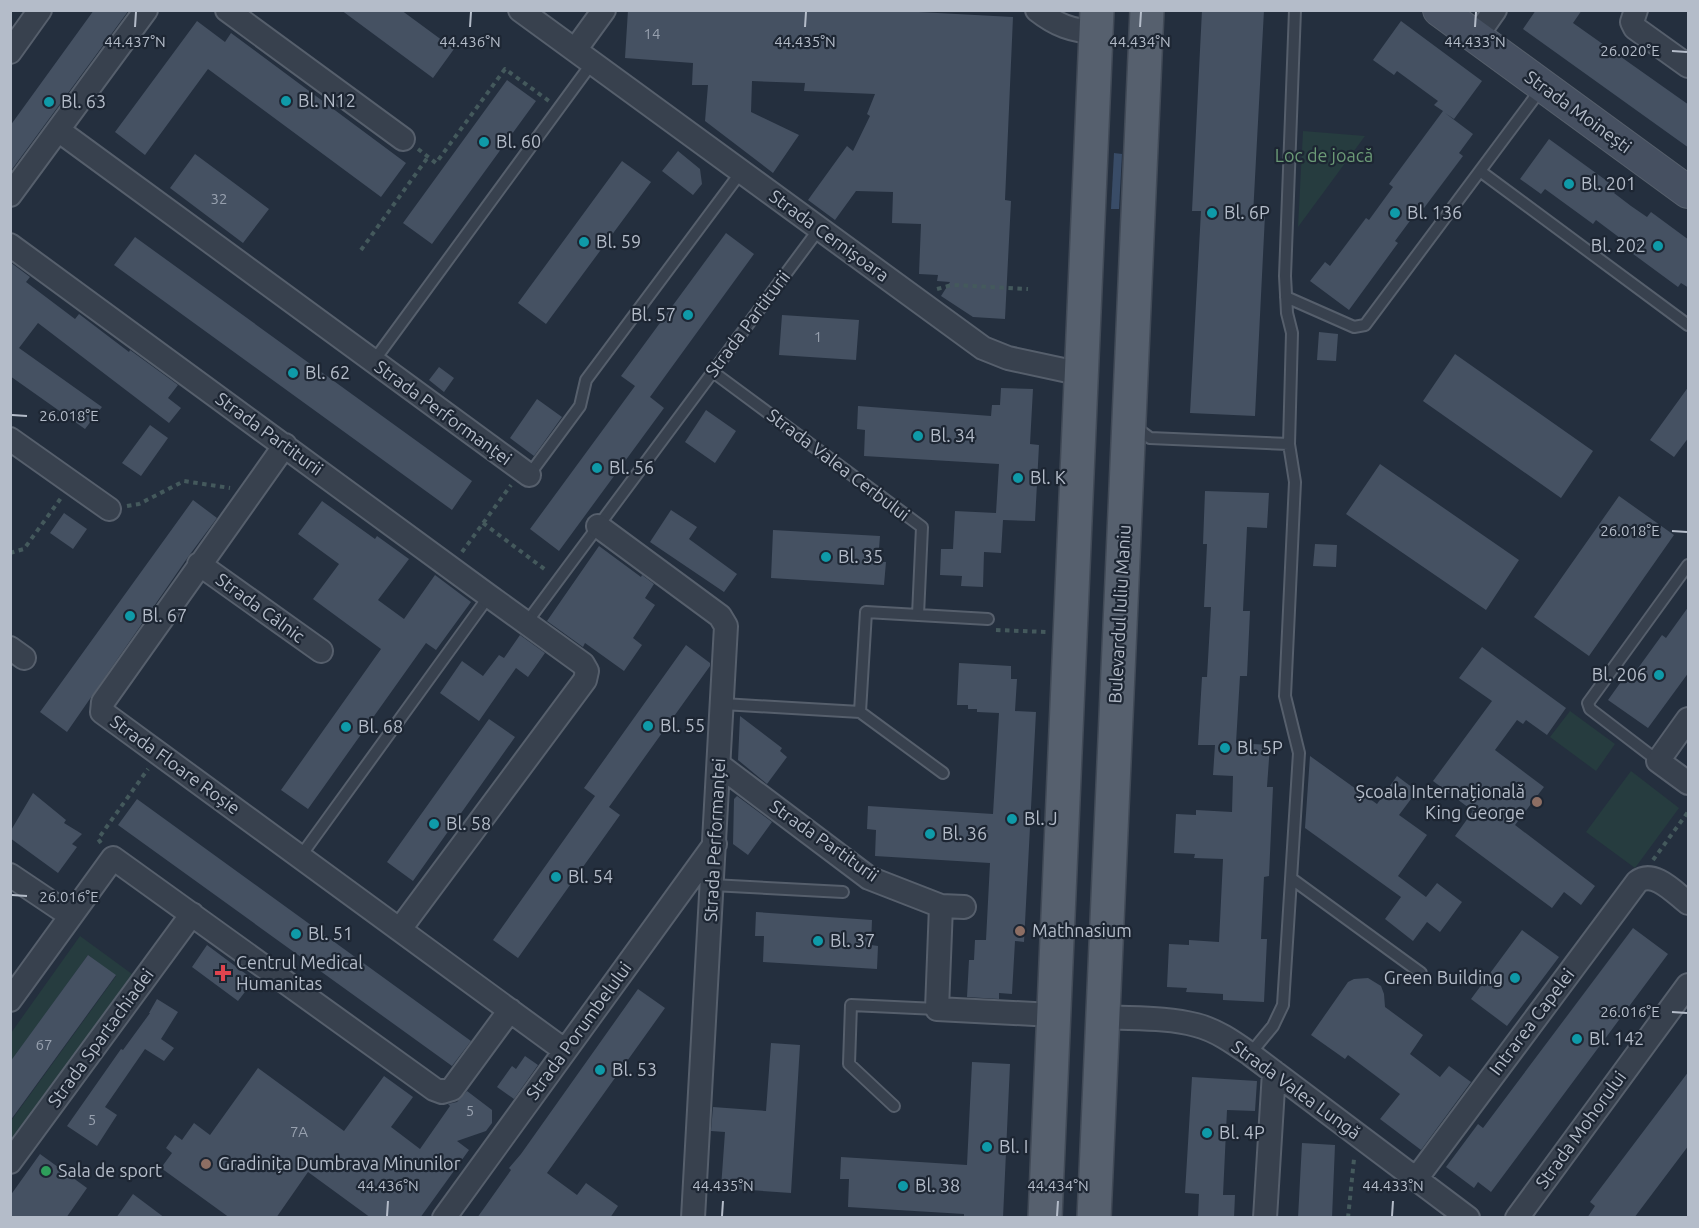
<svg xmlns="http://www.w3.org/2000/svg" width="1699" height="1228" viewBox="0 0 1699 1228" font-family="Ubuntu,sans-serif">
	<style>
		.green { fill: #263c3f }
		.water { fill: #394c67 }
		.building { fill: #455162 }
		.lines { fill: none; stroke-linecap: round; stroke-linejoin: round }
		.service-casing { stroke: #565f6c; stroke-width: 14 }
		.minor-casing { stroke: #565f6c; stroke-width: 26 }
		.secondary-casing { stroke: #565f6c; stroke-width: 34 }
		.primary-casing { stroke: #414a57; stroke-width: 36 }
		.path { stroke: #44595c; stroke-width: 4; stroke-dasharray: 4.5 4.5; stroke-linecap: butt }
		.service { stroke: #38414e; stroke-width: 10 }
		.minor { stroke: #38414e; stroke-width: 22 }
		.secondary { stroke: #465061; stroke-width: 32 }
		.primary { stroke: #56606e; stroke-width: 33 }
		.ticks { fill: none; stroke: #b4bcc9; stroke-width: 2 }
		.culture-dot { fill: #0f9aa8; stroke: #1d2633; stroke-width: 2 }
		.education-dot { fill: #8d6e63; stroke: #1d2633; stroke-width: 2 }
		.health-dot { fill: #e0444e; stroke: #1d2633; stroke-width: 2 }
		.leisure-dot { fill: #2e9e5b; stroke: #1d2633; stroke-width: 2 }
		.labels { text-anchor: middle; stroke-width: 4.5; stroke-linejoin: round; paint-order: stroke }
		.number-label { font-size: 15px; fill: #98a1af }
		.poi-label { font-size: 18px; fill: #b4bcc9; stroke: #1d2633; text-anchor: start }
		.street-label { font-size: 18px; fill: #b4bcc9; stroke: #1d2633 }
		.park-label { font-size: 18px; fill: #6b9a76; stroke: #1d2633 }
		.ticks-label { font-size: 15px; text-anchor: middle; fill: #b4bcc9; stroke: #1d2633; stroke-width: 4.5; stroke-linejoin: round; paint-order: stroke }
	</style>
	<rect width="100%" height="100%" fill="#242f3e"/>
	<path class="green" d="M1303,131l62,5 -67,91z
		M1570,711l45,33 -19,27 -46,-34z
		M1631,771l48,37 -44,60 -49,-36z
		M80,936l52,38 -121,168v-21l105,-145 -28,-21 -77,107v-29z"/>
	<path class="water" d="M1114,153l8,1 -3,55h-8z"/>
	<path class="building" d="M94,10h35l-119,162v-46z
		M341,10h60l53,39 -21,29z
		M628,10h253l132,7 -8,183 6,1 -6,118 -32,-2 -32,-21 9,-14 -13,-1 1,-6 -19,-1 2,-50 -29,-1 1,-31 -37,-1 -21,29 -27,-20 39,-54 6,5 17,-35 -3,-2 8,-20 -71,-3 1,-8 -53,-2 -1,31 48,23 -26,38 -68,-52 3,-36h-16l1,-22 -68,-5z
		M1202,10h62l-11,205h12l-10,201 -65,-3 11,-202h-9z
		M1536,10h46l-9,13 116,82v43l-166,-119z
		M197,21l28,21 6,-9 175,130 -25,34 -173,-128 -63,86 -30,-23z
		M1401,21l81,60 -28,38 -9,-6 28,21 -14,19 4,3 -39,52 -3,-2 -26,35 3,2 -49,67 -39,-29 15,-19 5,4 36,-48 3,2 24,-33 -4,-3 54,-73 -9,-6 4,-4 -41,-30 -3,4 -21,-15z
		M507,80l29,21 -104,143 -29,-21z
		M1549,139l69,50 -4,4 17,13 16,11 4,-5 38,28v48l-8,-5 -3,4 -53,-39 3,-4 -32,-24 -3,4 -48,-35 -4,5 -21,-15z
		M678,151l22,18 2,15 -9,11 -31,-24z
		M195,154l74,55 -26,34 -73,-55z
		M622,161l29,21 -105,142 -28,-21z
		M726,233l28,21 -104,143 14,11 -105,143 -29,-22 105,-143 -14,-10z
		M135,237l337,244 -20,29 -338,-245z
		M10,262l20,15 -4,5 49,37 4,-5 50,38 1,-2 48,35 -10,13 13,10 -12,15 -131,-100 -19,25 83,59 -17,22 -75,-53z
		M782,315l77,5 -3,40 -77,-5z
		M1319,332l19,2 -2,27 -19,-1z
		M1455,354l138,97 -32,47 -138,-97z
		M439,367l15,11 -10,14 -15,-12z
		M1689,386v51l-15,20 -24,-17z
		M1001,388l32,1 -3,55 9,1 -4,76 -32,-1 -2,33 -17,-1 -1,35 -22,-1 1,-10 -22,-1 1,-26h12l2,-38 41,2 3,-49 -135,-8 1,-26 -8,-1 1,-23 133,10 1,-11h8z
		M537,399l25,18 -28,39 -24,-18z
		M706,410l30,21 -21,32 -30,-21z
		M150,425l18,13 -27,38 -19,-13z
		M1380,464l139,96 -33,50 -140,-96z
		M1205,491l64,2 -2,35 -20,-1 -4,84h7l-3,65h-7l-4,67 34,2 -3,42h6l-4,89 -5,1 -3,62h6l-3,63 -41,-2v-6l-37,-2 1,-4 -20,-1 2,-43 20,1v-5l30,2 4,-83 -29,-1 1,-4 -21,-1 2,-39 20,1v-5l36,2 1,-36 -20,-1 2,-30h-17l4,-68h5l4,-70h-7l3,-63h-4z
		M1619,496l55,39 -85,121 -55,-39z
		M193,500l24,18 -29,39 -121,175 -27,-20z
		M322,501l53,38 2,-3 32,23 -31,41 26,19 31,-44 36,27 -35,48 -10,-7 -118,166 -27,-19 100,-141 -68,-50 26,-35 -41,-30z
		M671,510l26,17 -8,12 48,35 -13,18 -74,-50z
		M64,513l23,16 -14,20 -23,-16z
		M773,530l107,6 -2,26h8l-2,23 -113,-7z
		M1315,544l22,1 -1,22 -23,-1z
		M599,546l42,31 1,-2 12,9 -9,14 10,7 -22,33 9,7 -18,26 -39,-28 -2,4 -36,-26z
		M1689,606v66l-41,56 -40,-28 15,-21 5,3 34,-47 4,3z
		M520,635l25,18 -17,24 -12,-9 -37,53 -39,-28 22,-32 21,15 16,-21 5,3z
		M686,645l24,18v3l-101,141 11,8 -102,143 -25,-18 102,-144 -11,-8z
		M1482,647l84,61 -19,27 -21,-15 -3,4 -6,-4 -22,30 49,37 -29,38 80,61 -14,19 -17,-13 -12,16 -97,-72 18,-25 -40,-30 59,-80 -33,-23z
		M959,663l52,3v13h6l-2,32 21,1 -12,230 -9,-1 -3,53 -13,-1v6l-32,-2 2,-37h5l1,-20h11l4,-77 -115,-7 1,-26 -9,-1 1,-23 125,8 6,-101 -22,-1v-3h-9v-4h-11z
		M740,716l42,32 -2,3 7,6 -20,27 -29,-24z
		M489,719l26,18 -102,144 -26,-19z
		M1310,756l67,48 20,-28 20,15 -18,24 28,20 -29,41 28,21 11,-14 25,19 -22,30 -13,-10 -14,19 -28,-22 16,-22 -96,-69z
		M33,793l33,27 -2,3 18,11 -10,10 5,3 -19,26 -48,-35v-6z
		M737,796l35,26 -24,33 -15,-11 1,-45z
		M137,799l334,242 -19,25 -334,-241z
		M756,912l116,8 -1,25 7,1 -1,23 -114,-7 1,-26h-9z
		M1633,928l35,26 -177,238 -13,-10 -4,6 -28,-21 32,-43 5,4z
		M1522,930l37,27 -52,69 -36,-27z
		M207,945l47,35 -16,21 -46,-34z
		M88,955l28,20 -106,146v-59z
		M1368,978l13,8 3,8 1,13 38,28 -13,19 30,23 9,-11 22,16 -50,68 -41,-31 20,-25 -52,-39 -3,4 -34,-24 37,-53 6,-3z
		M638,989l27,19 -118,165 30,22 9,-12 32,23 -8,12h-133l34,-48 -2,-2 12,-14z
		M157,999l21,13 -17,27 13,9 -10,13 -19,-12 -40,58 12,8 -20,31 -30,-20 54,-77 2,1 27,-37h-1z
		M771,1043l29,2 -9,148 -70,-5 4,-56 -14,-1 2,-24 53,4z
		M525,1056l13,9 -24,34 -17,-12 15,-21 4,3z
		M972,1062l38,2 -7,154h-39v-4l-116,-7 1,-28h-9l1,-22 126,8z
		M258,1068l86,63 40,-55 29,21 -22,30 29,22 30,-43 -2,-2 9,-2 10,-11 25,19v13l-6,8 -29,10 12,9 -49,68h-49l-63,-46 -32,46h-46l-69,-50 11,-15 -6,-5 9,-13 7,5 12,-17 16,12z
		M1689,1071v74l-55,73h-47l8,-12 -5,-4z
		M1192,1077l65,4 -2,30 -28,-1 -4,85h12l-1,23h-36l1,-24 -14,-1z
		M1302,1143l33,2 -3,73h-34z
		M40,1154l47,34 -21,30h-56v-22z
		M133,1194l32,24h-49z"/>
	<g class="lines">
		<g class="service-casing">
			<path id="service" d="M1480,171l208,154
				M1286,297l68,30 11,-2 176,-236
				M373,362l219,-299
				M713,372l209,155 -4,88
				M1135,427l15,11 139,6
				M529,475l51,-69 6,-26 155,-208
				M527,622l292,-393
				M723,704l137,8 6,-100 122,7
				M860,712l83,61
				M1658,761l-68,-52 -2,-6 100,-138
				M300,857l189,-261
				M1292,879l129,94
				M712,885l131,7
				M1250,1054l23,-28 10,-21 16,-252 -14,-57 10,-214 -6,-38 3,-111 -5,-20 -2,-37 10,-266
				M894,1106l-45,-42 2,-59 86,4"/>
		</g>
		<g class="minor-casing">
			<path id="minor" d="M227,10l176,129
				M520,10l463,338 25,10 74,16
				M1037,10c19,15 35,21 59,22
				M1636,10l-4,12 3,6 53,38
				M1476,37l19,-27
				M575,50l29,-40
				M10,52l30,-42
				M58,130l471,345
				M10,195l136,-185
				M10,245l479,351 94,68 4,7 -2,9 -185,249
				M10,439l99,70
				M285,445l-182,257 -1,10 462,338
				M598,526l122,90 6,10 -33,592
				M199,564l122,87
				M10,648l14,10
				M1688,719l-30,42 30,22
				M719,765l150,113 72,28 23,1
				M10,875l61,41
				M941,906l-4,103 116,6
				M10,1000l103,-142 321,231 8,3 10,-3 58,-79
				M1102,1017c31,2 64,0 94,8 20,5 37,17 54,29l218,164
				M10,1162l182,-248
				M1416,1179l221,-297c17,-13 38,11 51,21
				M444,1218l271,-374
				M1265,1218l9,-146
				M1517,1218l171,-233"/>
		</g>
		<g class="secondary-casing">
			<path id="secondary" d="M1439,10l249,182"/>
		</g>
		<g class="primary-casing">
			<path id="primary" d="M1045,1218l52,-1208
				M1094,1218l53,-1208"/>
		</g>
		<path class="path" d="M418,149l18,14 69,-94 44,32
			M361,250l67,-93
			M937,289l15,-4 76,4
			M127,506l12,-2 45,-23 46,7
			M483,523l64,48
			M462,552l49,-67
			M10,553l14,-4 37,-51
			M996,630l50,2
			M101,843l-3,-4 50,-70
			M1653,860l35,-48
			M1348,1218l6,-59"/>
		<use href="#service" class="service"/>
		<use href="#minor" class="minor"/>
		<use href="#secondary" class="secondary"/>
		<use href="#primary" class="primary"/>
	</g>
	<path class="ticks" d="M135,27l1,-15M470,27l1,-15M805,27l1,-15M1140,27l1,-15M1475,27l1,-15M1672,51l15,1M12,415l15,1M1672,531l15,1M12,895l15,1M1672,1012l15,1M387,1216l1,-15M722,1216l1,-15M1057,1216l1,-15M1392,1216l1,-15"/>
	<g class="culture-dot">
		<circle cx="286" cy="101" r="6"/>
		<circle cx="49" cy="102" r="6"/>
		<circle cx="484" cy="142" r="6"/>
		<circle cx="1569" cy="184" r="6"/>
		<circle cx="1212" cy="213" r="6"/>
		<circle cx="1395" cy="213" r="6"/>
		<circle cx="584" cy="242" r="6"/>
		<circle cx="1658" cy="246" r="6"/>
		<circle cx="688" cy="315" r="6"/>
		<circle cx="293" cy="373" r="6"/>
		<circle cx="918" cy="436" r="6"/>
		<circle cx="597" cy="468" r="6"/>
		<circle cx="1018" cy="478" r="6"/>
		<circle cx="826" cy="557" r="6"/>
		<circle cx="130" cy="616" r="6"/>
		<circle cx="1659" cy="675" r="6"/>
		<circle cx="648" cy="726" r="6"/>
		<circle cx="346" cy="727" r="6"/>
		<circle cx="1225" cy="748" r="6"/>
		<circle cx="1012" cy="819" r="6"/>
		<circle cx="434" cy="824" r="6"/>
		<circle cx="930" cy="834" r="6"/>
		<circle cx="556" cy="877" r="6"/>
		<circle cx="296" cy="934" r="6"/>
		<circle cx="818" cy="941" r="6"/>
		<circle cx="1515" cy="978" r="6"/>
		<circle cx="1577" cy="1039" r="6"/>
		<circle cx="600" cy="1070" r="6"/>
		<circle cx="1207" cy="1133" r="6"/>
		<circle cx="987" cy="1147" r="6"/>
		<circle cx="903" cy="1186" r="6"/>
	</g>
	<g class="education-dot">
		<circle cx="1537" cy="802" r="6"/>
		<circle cx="1020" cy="931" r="6"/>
		<circle cx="206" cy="1164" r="6"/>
	</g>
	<path class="health-dot" d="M220 964h6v6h6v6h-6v6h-6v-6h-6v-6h6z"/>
	<circle class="leisure-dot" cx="46" cy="1171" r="6"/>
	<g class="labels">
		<g class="number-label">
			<text x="652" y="39">14</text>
			<text x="219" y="204">32</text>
			<text x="818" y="342">1</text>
			<text x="44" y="1050">67</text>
			<text x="470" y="1116">5</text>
			<text x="92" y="1125">5</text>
			<text x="299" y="1137">7A</text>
		</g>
		<g class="poi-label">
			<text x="298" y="107">Bl. N12</text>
			<text x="61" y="108">Bl. 63</text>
			<text x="496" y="148">Bl. 60</text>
			<text x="1581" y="190">Bl. 201</text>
			<text x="1224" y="219">Bl. 6P</text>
			<text x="1407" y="219">Bl. 136</text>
			<text x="596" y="248">Bl. 59</text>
			<text x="1646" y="252" text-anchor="end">Bl. 202</text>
			<text x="676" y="321" text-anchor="end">Bl. 57</text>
			<text x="305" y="379">Bl. 62</text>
			<text x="930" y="442">Bl. 34</text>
			<text x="609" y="474">Bl. 56</text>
			<text x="1030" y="484">Bl. K</text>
			<text x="838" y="563">Bl. 35</text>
			<text x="142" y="622">Bl. 67</text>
			<text x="1647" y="681" text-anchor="end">Bl. 206</text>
			<text x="660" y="732">Bl. 55</text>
			<text x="358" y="733">Bl. 68</text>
			<text x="1237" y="754">Bl. 5P</text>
			<text x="1525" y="798" text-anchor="end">Școala Internațională<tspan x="1525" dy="21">King George</tspan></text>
			<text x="1024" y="825">Bl. J</text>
			<text x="446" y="830">Bl. 58</text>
			<text x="942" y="840">Bl. 36</text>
			<text x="568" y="883">Bl. 54</text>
			<text x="1032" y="937">Mathnasium</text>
			<text x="308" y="940">Bl. 51</text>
			<text x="830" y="947">Bl. 37</text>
			<text x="236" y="969">Centrul Medical<tspan x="236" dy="21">Humanitas</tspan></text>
			<text x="1503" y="984" text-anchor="end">Green Building</text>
			<text x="1589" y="1045">Bl. 142</text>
			<text x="612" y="1076">Bl. 53</text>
			<text x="1219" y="1139">Bl. 4P</text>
			<text x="999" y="1153">Bl. I</text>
			<text x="218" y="1170">Gradinița Dumbrava Minunilor</text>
			<text x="58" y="1177">Sala de sport</text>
			<text x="915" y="1192">Bl. 38</text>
		</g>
		<g class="street-label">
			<text transform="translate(1578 112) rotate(36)" y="6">Strada Moinești</text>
			<text transform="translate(829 236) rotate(36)" y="6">Strada Cernișoara</text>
			<text transform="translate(748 324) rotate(-53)" y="6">Strada Partiturii</text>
			<text transform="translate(443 413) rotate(36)" y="6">Strada Performanței</text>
			<text transform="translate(269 434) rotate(36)" y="6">Strada Partiturii</text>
			<text transform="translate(838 465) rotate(37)" y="6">Strada Valea Cerbului</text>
			<text transform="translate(260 608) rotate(36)" y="6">Strada Câlnic</text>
			<text transform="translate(1120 614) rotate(-87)" y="6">Bulevardul Iuliu Maniu</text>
			<text transform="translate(175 765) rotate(36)" y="6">Strada Floare Roșie</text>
			<text transform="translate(715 840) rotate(-87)" y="6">Strada Performanței</text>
			<text transform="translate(824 841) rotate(35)" y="6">Strada Partiturii</text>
			<text transform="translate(1532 1022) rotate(-53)" y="6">Intrarea Capelei</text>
			<text transform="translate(579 1031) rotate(-54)" y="6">Strada Porumbelului</text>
			<text transform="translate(101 1038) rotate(-54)" y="6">Strada Spartachiadei</text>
			<text transform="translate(1296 1090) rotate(36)" y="6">Strada Valea Lungă</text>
			<text transform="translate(1581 1130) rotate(-54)" y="6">Strada Mohorului</text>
		</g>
		<g class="park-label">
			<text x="1324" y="162">Loc de joacă</text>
		</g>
	</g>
	<g class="ticks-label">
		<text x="135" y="47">44.437°N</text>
		<text x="470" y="47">44.436°N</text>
		<text x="805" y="47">44.435°N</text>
		<text x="1140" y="47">44.434°N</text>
		<text x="1475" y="47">44.433°N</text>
		<text x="1630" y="56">26.020°E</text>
		<text x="69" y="421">26.018°E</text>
		<text x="1630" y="536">26.018°E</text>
		<text x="69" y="902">26.016°E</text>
		<text x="1630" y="1017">26.016°E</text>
		<text x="388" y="1191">44.436°N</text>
		<text x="723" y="1191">44.435°N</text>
		<text x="1058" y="1191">44.434°N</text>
		<text x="1393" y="1191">44.433°N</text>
	</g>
	<rect width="1699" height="1228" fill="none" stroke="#b4bcc9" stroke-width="24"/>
</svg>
